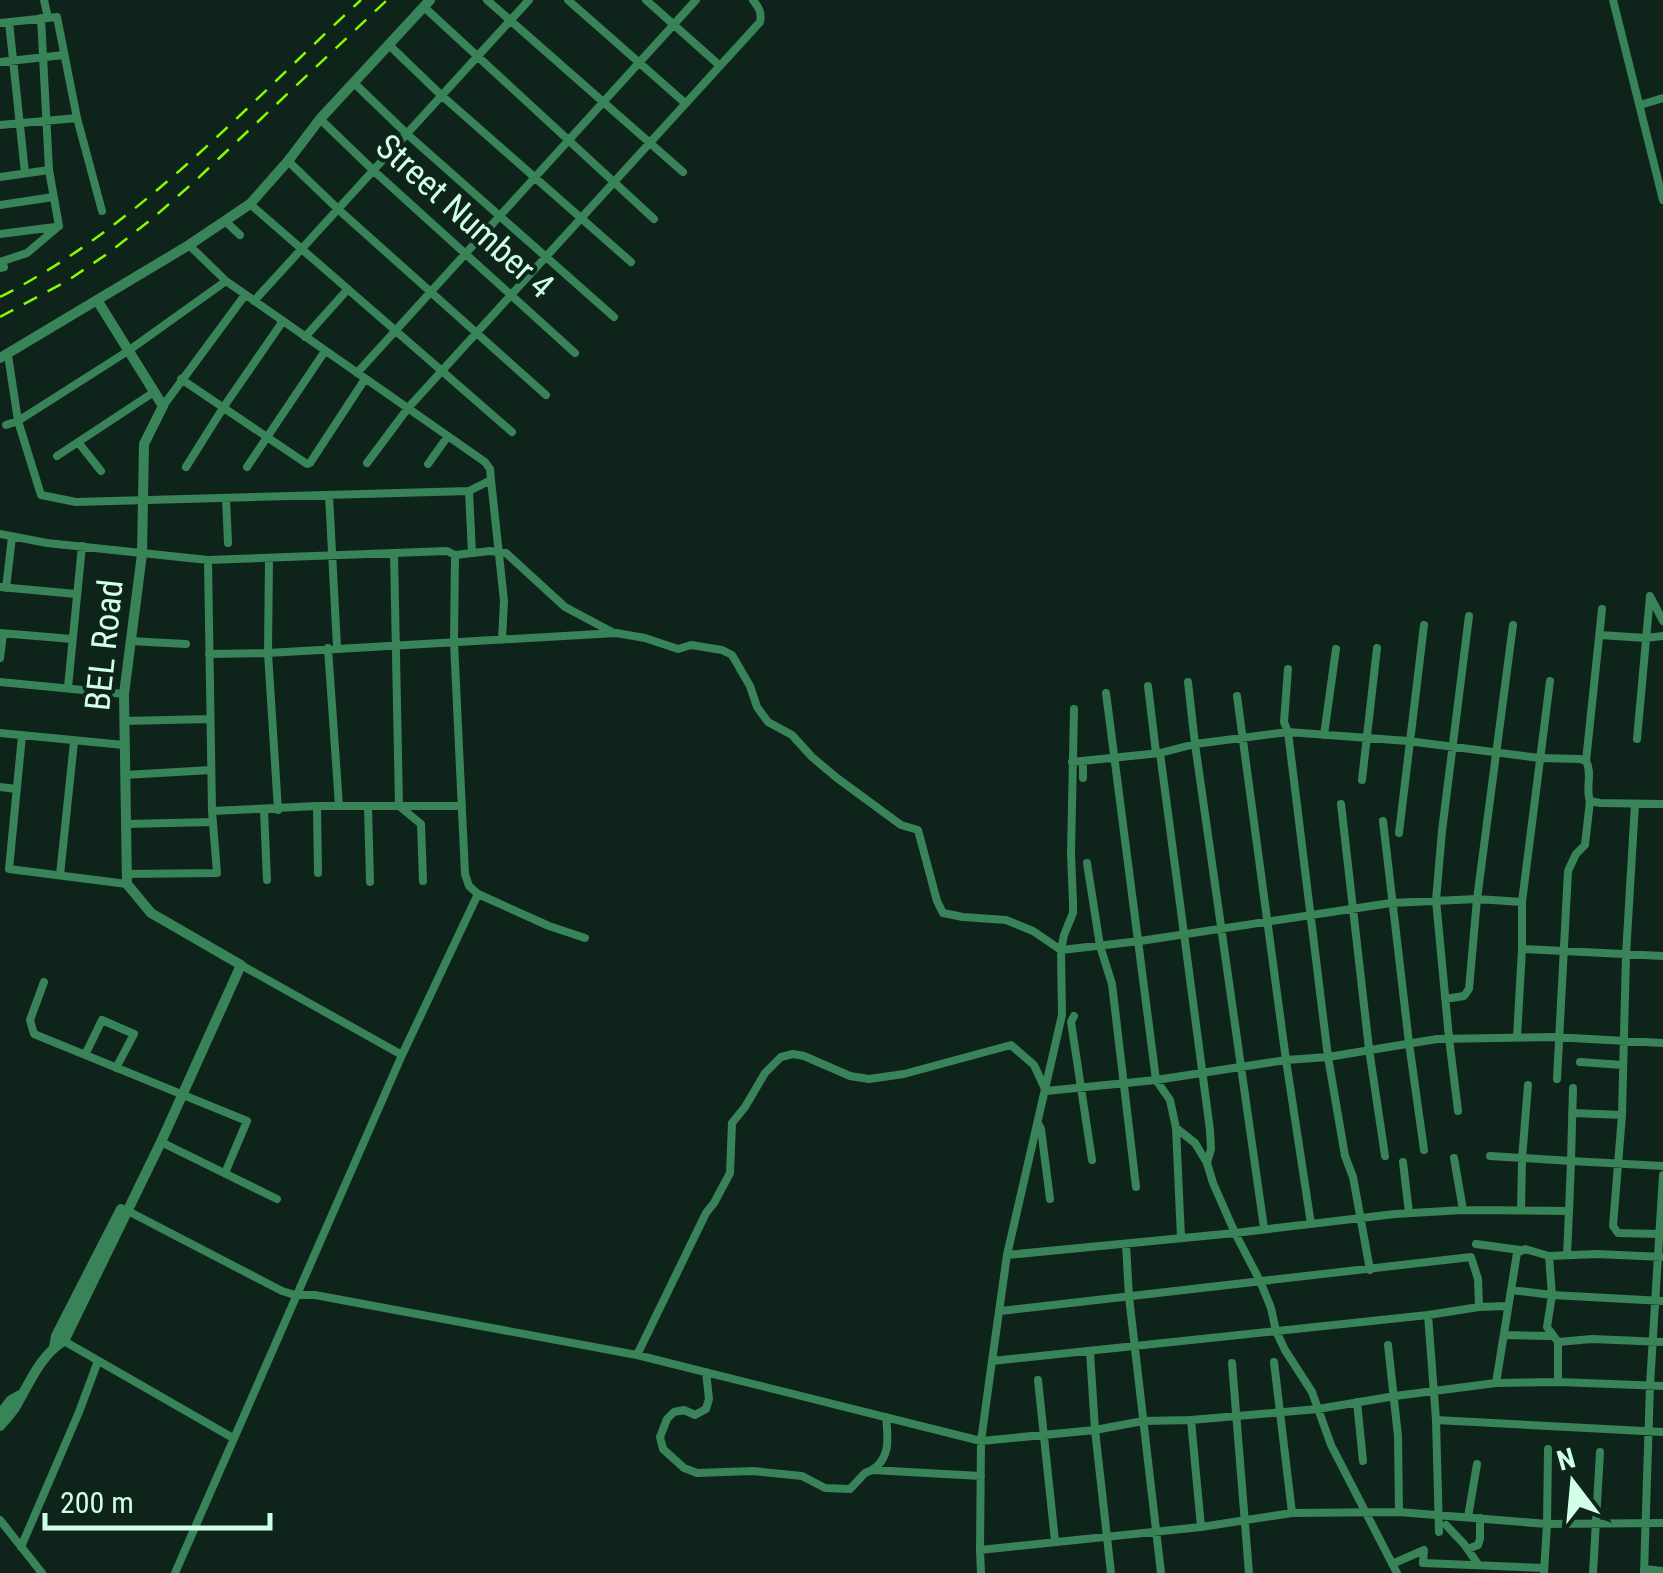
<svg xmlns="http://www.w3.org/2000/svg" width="1663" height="1573" viewBox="0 0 1663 1573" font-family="'Roboto Condensed',sans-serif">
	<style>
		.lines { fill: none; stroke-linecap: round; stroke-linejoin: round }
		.minor { stroke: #388357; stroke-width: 8 }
		.tertiary { stroke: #388357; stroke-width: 10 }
		.rail { stroke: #85fb00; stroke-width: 2.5; stroke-dasharray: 15 12; stroke-linecap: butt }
		.labels { text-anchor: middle; stroke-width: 8; stroke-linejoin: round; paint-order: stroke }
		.street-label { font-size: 35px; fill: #d0ffe7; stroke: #0e241a }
	</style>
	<rect width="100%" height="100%" fill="#0e241a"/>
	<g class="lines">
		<path class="minor" d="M44,0l4,18
			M487,0l196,172
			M568,0l117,103
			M646,0l73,65
			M1613,0l50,200
			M424,7l230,212
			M41,18l8,152 10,56
			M9,22l16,151
			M0,23l57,-6 20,101 25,93
			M388,44l53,51 190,167
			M0,62l64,-7
			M353,82l54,52 207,183
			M1640,105l23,-7
			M320,119l54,52 201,182
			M0,125l77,-7
			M288,161l51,49 207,185
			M0,177l49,-7
			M250,204l262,228
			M0,205l53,-8
			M225,221l15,14
			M0,234l55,-7
			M189,245l37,36 259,181 5,7 1,11 -22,11
			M0,262l27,-9 32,-27
			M0,268l4,-1
			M254,301l275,-301
			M305,337l43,-48
			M8,355l10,66 23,74 35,7 393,-11 3,62
			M357,373l339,-373
			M181,379l126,85 3,-1 55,-84
			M163,406l82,-111
			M6,425l12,-4 110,-70 98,-70
			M78,442l23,29
			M57,456l97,-64
			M367,463l41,-55 352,-386c2,-10 -1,-14 -7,-22
			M428,464l20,-28
			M186,467l37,-59 60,-87
			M247,467l78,-116
			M491,480l13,121 -2,39
			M329,495l8,152
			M226,498l2,45
			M0,534l47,9 161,17 239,-9 8,4 35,-4 16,2 59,54 47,25
			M394,553l5,253 22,18 2,57
			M269,558l-1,95 10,157
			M0,587l76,7
			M6,588l6,-51
			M0,633l72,6
			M1600,635l46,3 17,-2
			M130,641l56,3
			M328,648l11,158
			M209,654l59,-1 348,-20 29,5 33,11 13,-4 31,5 10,5 18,31 7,21 11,15 24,13 20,22 25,21 64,47 17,5 19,71 6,12 20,4 43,3 27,11 28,19 79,-9 251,-38 86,-4 45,3v47l141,7
			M0,658l3,-24
			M1288,669l-4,53 4,10 120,9 131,17 41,1 6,2c7,13 -1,27 4,40l10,2 63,1
			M0,682l124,12
			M1188,682l7,62 69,484
			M1148,686l8,67
			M68,687l14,-141
			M1106,693l50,387 14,20 6,28 19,15 12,20 6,20 22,50 25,48 11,27 5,23 9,19 27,42 19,53 66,128
			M1237,696l49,364 25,164
			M124,721l86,-2
			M0,733l124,12
			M1324,735l12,-86
			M22,736l-13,133 118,15
			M1637,739l13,-143 13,25
			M1160,753l50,377 1,19 -4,14
			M1083,761v17
			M1586,761l16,-152
			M1072,762l88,-9 35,-9 93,-12 40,325 17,99 8,21 17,93
			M125,775l86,-5
			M1362,780l15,-132
			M0,787l16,2
			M1341,804l28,245 16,107
			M1635,804l-9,151 -4,160 -9,111 5,7 40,1
			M317,806l1,67
			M368,806l2,76
			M264,810l3,70
			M212,811l105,-5h145
			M1383,821l26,222 15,107
			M126,824l87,-2
			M1399,833l25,-208
			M1087,863l13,83 12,38 24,203
			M126,874l91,-1 -5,-62 -4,-251
			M60,875l14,-133
			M478,894l71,32 36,12
			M1522,902l28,-221
			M241,965l161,90
			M44,982l-14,38 4,14 213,87 -22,52
			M1445,999l19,-3 5,-7 8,-90 36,-274
			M1074,1016l-3,6 21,138
			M1517,1037l5,-88
			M85,1055l17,-35 32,14 -18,34
			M1580,1062l43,3
			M1557,1079l11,-208 8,-17 9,-9 5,-44
			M1458,1111l-9,-73 -13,-138 6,-69 27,-215
			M1572,1113l50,2
			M1038,1123l3,6 9,70
			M1176,1128l5,110
			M161,1142l116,57
			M1490,1156l81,5 2,-73
			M1454,1158l9,52
			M1403,1162l6,51
			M126,1210l156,81 13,4h20l322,60 344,86 114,-11 48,-9 48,-1 127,-11 77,-13 101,-13 62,-1 105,4
			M1521,1210l1,-51 6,-74
			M1126,1244l3,53 32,276
			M1476,1244l44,6
			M1007,1255l228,-22 160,-19 68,-4 106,1 2,-50 92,5
			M1567,1255l2,-44
			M1511,1290l41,5 -3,-39
			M1001,1311l470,-54 7,22 1,28
			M1428,1315l8,105 3,112
			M1504,1335l48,1
			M64,1341l169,97
			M1558,1342l-11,-15 5,-32 111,6
			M1388,1345l10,91 1,76 148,12 116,-1
			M1090,1352l5,78 16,143
			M637,1355l69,-142 8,-10 16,-30 2,-50 13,-16 20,-34 16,-16 12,-3 11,2 46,20 19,3 35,-5 107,-29 23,20 12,26 110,-11 130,-20 42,-3 109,-18 116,-2 110,6
			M992,1361l436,-46 51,-8 29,-1
			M1274,1362l18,151
			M1232,1363l17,210
			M706,1372l3,27 -3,10 -11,6 -11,-5 -10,2 -7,7 -7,18 3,12 21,19 13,5 56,-2 49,5 23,12 25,1 15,-16 7,-3 109,6
			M1038,1380l17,161
			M1558,1382v-40l34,-3 71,3
			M1496,1383l21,-130 8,-4 24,7 48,-2 66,3
			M1357,1402l6,59
			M1436,1420l227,12
			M872,1470c19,-12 16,-32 14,-53
			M1468,1517l9,-53
			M0,1520l42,53
			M1446,1525l18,19 14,20
			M1201,1527l91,-14 107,-1
			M21,1547l58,-135 19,-51
			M1468,1549l10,-4 2,-6v-21
			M980,1550l221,-23 -10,-107
			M1392,1564l32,-14 -1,13 121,5
			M1644,1569l19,2
			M175,1573l227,-518 76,-161 -9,-8 -4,-12 -11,-232 1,-87
			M981,1573l-1,-23 1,-109 11,-80 15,-106 55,-240 -1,-65 3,-15 9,-22v-10l-2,-50 3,-144
			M1544,1573l3,-49 1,-75
			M1593,1573l7,-121
			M1644,1573l6,-188 13,-210"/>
		<path class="tertiary" d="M0,358l189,-113 61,-41 38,-43 32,-42 110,-119
			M54,1347l2,-11 65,-127
			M0,1414l11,-14 9,-5
			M0,1426c5,-6 12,-13 16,-20 13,-22 25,-52 48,-65l97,-199 80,-177 -90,-52 -24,-29 -3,-190 18,-140 2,-110 19,-38 -66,-106"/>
		<path class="rail" d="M0,297c140,-71 247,-192 361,-297
			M0,317l67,-36 40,-27 46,-36 42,-37 192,-181"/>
	</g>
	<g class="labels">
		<g class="street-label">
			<text transform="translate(465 216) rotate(42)" y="12">Street Number 4</text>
			<text transform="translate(104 645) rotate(-84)" y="12">BEL Road</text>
		</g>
	</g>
	<g transform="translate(1573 1483) rotate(344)" stroke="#0e241a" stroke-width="8" paint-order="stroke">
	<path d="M0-8L18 38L0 25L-18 38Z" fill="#d0ffe7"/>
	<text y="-15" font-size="28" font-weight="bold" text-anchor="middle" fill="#d0ffe7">N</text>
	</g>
	<path d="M45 1513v15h225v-15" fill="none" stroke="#d0ffe7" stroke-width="5"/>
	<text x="60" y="1513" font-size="30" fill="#d0ffe7" stroke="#0e241a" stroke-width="8" paint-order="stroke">200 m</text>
</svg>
